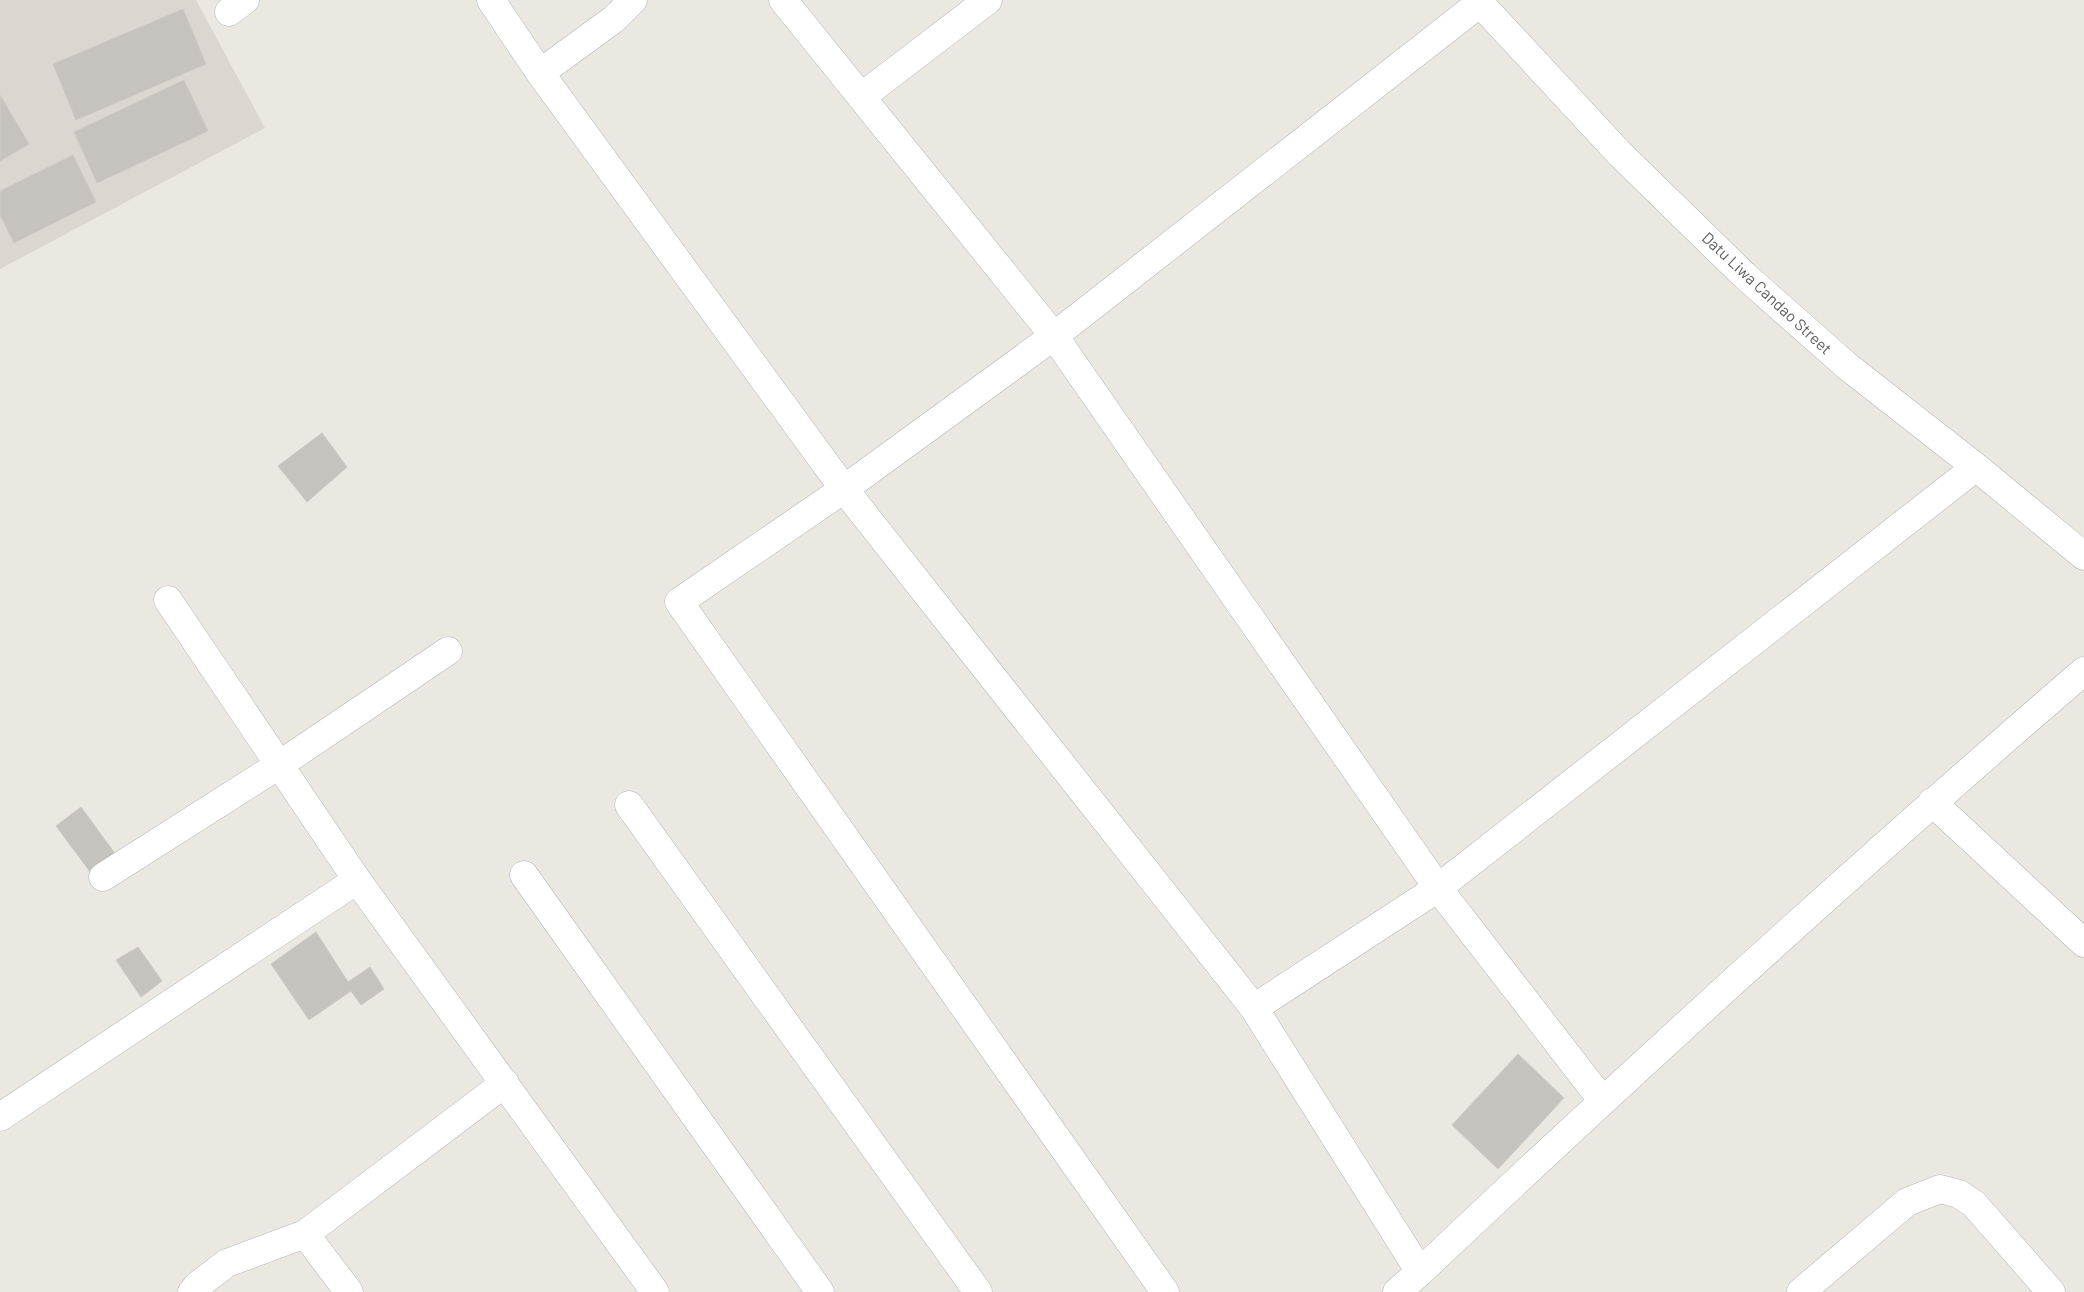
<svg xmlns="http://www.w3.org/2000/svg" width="2084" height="1292" viewBox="0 0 2084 1292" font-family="Barlow,sans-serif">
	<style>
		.education { fill: #dbd7d0 }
		.building { fill: #c6c3be; stroke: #cfc9c1 }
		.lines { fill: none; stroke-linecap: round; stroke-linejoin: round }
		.street-casing { stroke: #b2b4b7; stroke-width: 29 }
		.street { stroke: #fff; stroke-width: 28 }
		.labels { text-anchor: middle; stroke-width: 5; stroke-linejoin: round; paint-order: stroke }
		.street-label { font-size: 16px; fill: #5a5d60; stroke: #fff }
	</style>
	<rect width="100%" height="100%" fill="#ebe8e1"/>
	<path class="education" d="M0,0h196l69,128 -265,141z"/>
	<path class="building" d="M183,9l23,55 -130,56 -23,-56z
		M184,80l24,51 -111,52 -23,-51z
		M0,95l29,49 -29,17z
		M73,155l23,47 -82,41 -14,-28v-24z
		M322,433l25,34 -40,35 -29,-36z
		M81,807l35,48 -25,18 -35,-47z
		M316,932l32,50 22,-15 14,22 -23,16 -10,-14 -42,29 -38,-56z
		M138,947l24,34 -21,16 -25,-37z
		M1518,1054l46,44 -66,71 -46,-44z"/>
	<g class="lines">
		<g class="street-casing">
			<path id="street" d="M491,0l49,73 304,416 410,519 166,264
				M783,0l271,336 384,552 164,212
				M1477,0l143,154 124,121 103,91 129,101 108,89
				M229,12l16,-12
				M540,73l74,-54 19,-19
				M861,97l127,-97
				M168,600l189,280 298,412
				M1932,802l152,141
				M629,805l349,487
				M524,875l296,417
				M103,877l176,-112 169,-114
				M1254,1008l184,-120 538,-421
				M0,1117l357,-237
				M305,1234l44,58
				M192,1292l6,-7 29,-22 78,-29 200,-151
				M1165,1292l-486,-690 165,-113 210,-153 426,-333
				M1397,1292l23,-20c217,-205 438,-406 664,-601
				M1801,1292l106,-90 33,-13 19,5 15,10 77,88"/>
		</g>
		<use href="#street" class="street"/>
	</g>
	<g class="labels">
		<g class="street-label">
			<text transform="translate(1767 293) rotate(43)" y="6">Datu Liwa Candao Street</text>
		</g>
	</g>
</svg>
